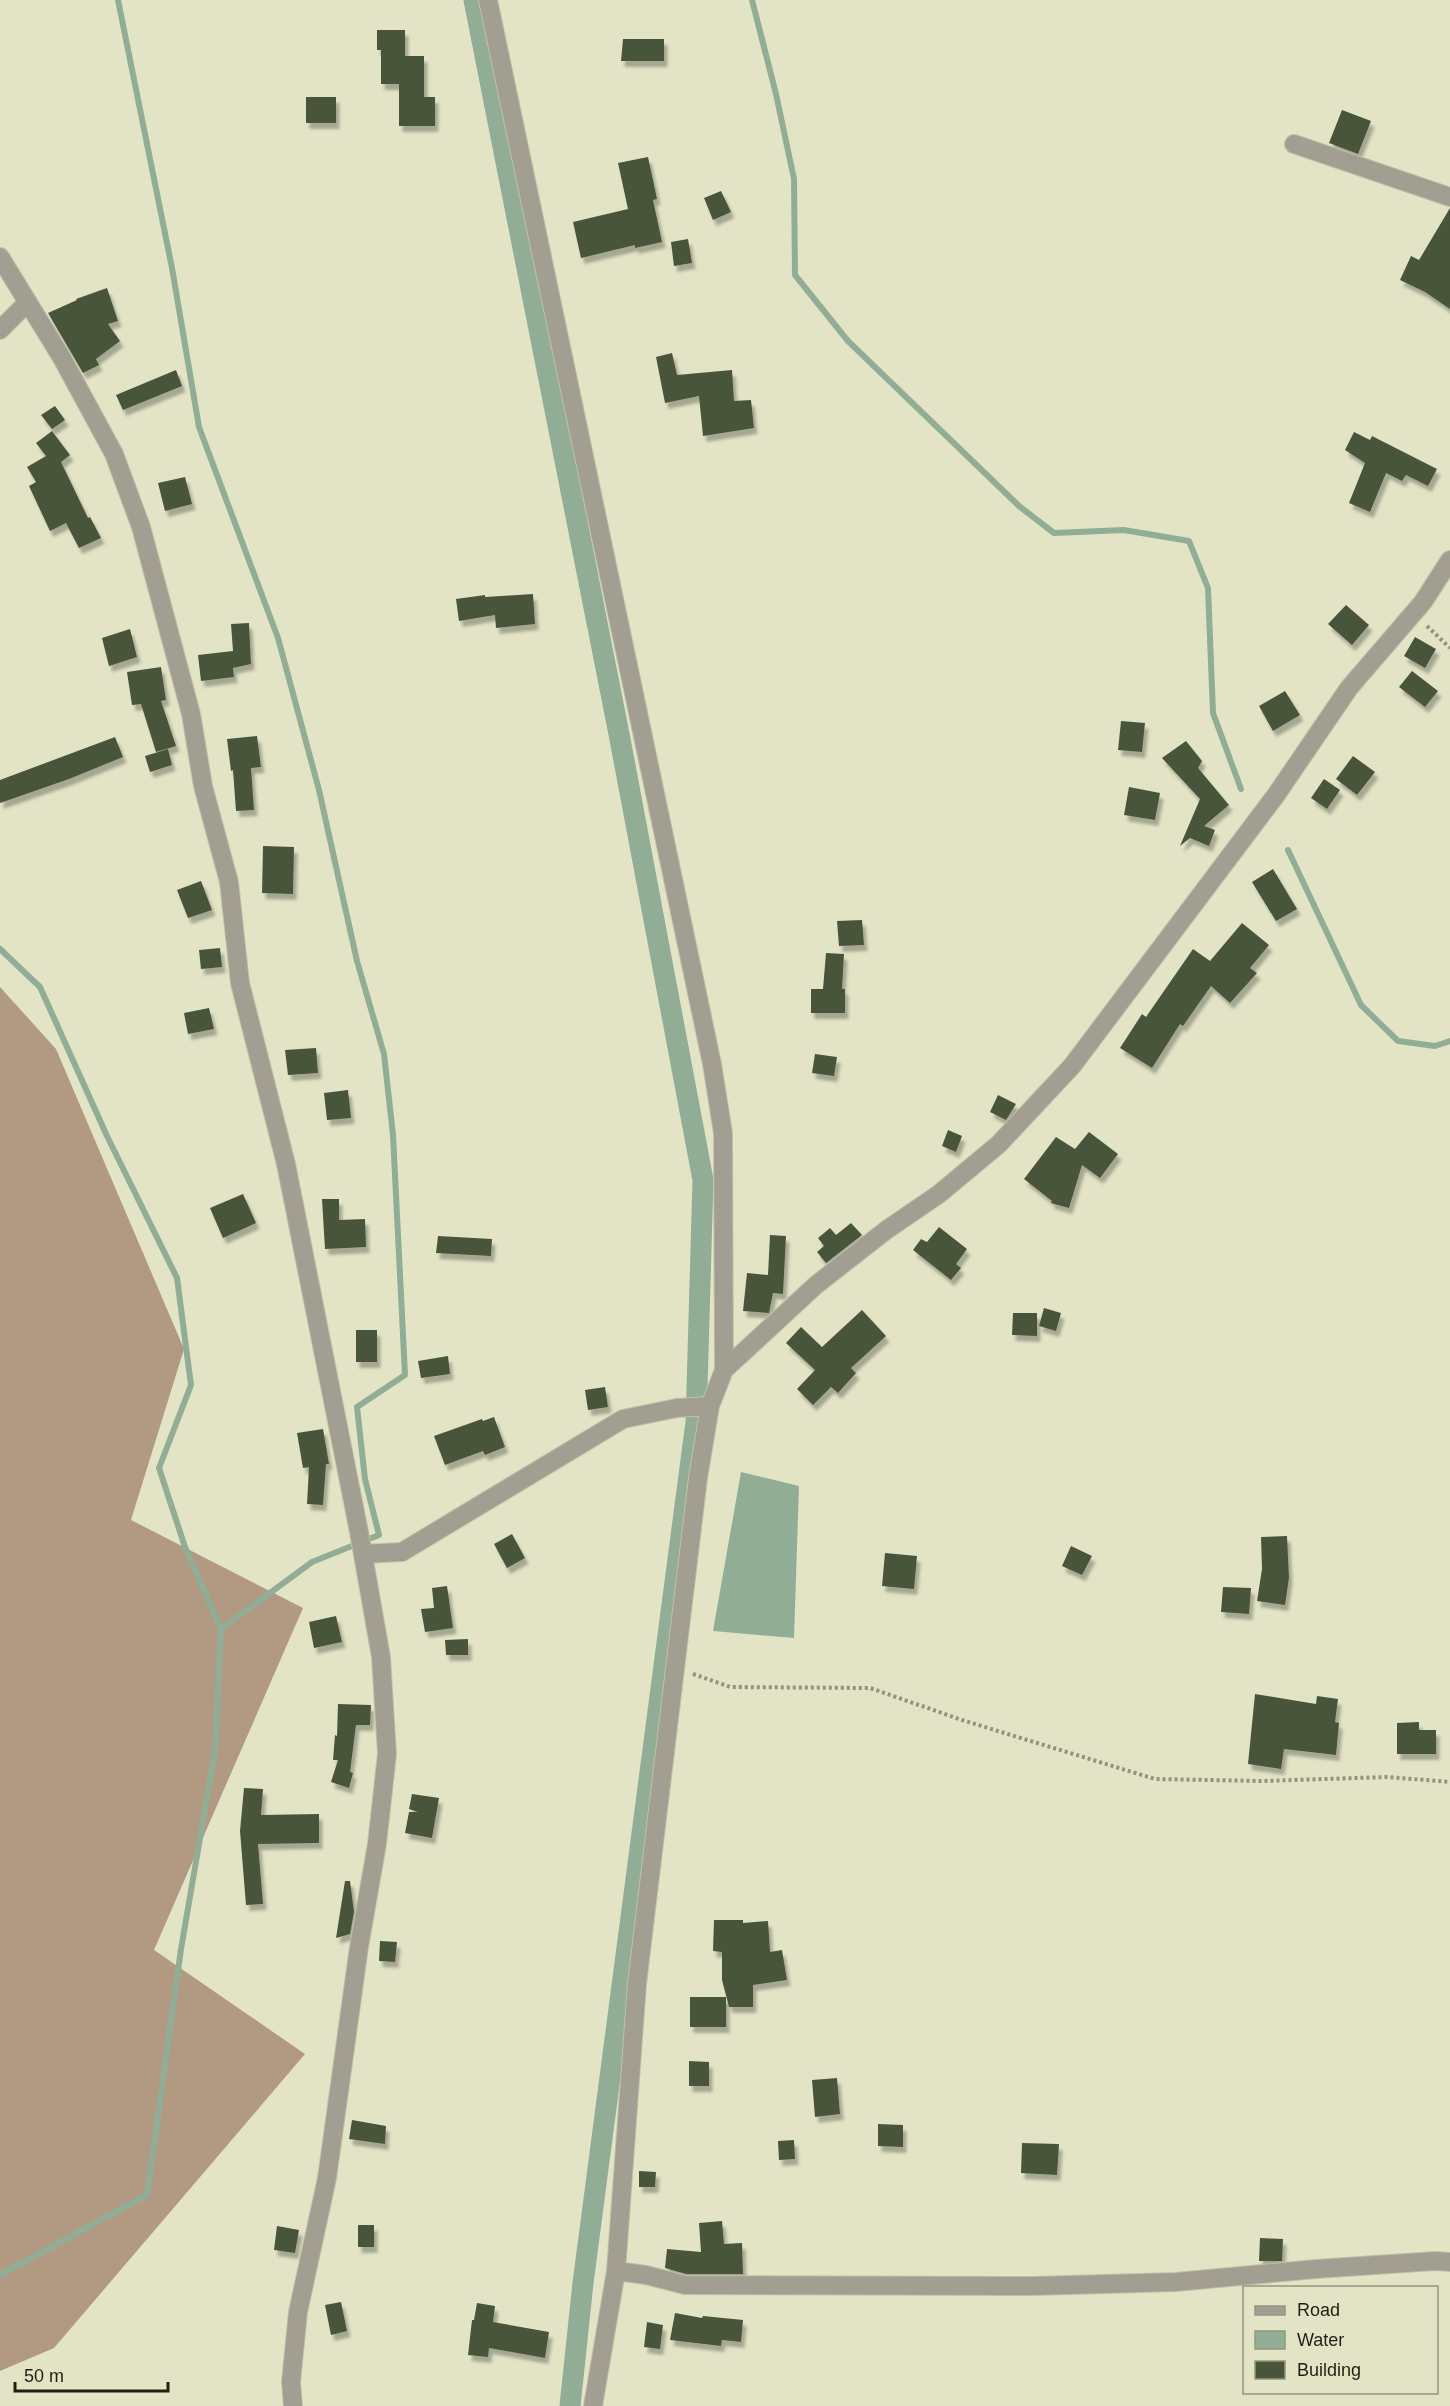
<svg xmlns="http://www.w3.org/2000/svg" width="1450" height="2406" viewBox="0 0 1450 2406" font-family="Helvetica,sans-serif">
	<style>
		.forest { fill: #b19a81 }
		.water { fill: #92ad96 }
		.lines { fill: none; stroke-linecap: round; stroke-linejoin: round }
		.stream { stroke: #92ad96; stroke-width: 6 }
		.canal { stroke: #92ad96; stroke-width: 21 }
		.building { fill: #48553b; filter: url(#shadow) }
		.street-casing { stroke: #c0c1a6; stroke-width: 20 }
		.path { stroke: #92937c; stroke-width: 4; stroke-dasharray: 3 3; stroke-linecap: butt }
		.street { stroke: #a39e92; stroke-width: 18 }
	</style>
	<defs>
		<filter id="shadow"><feDropShadow dx="3.5" dy="6" stdDeviation="1.5" flood-color="#0004"/></filter>
	</defs>
	<rect width="100%" height="100%" fill="#e3e4c6"/>
	<path class="forest" d="M0,987l56,62 128,300 -53,171 172,88 -149,342 151,104 -251,294 -54,23z"/>
	<path class="water" d="M741,1472l58,14 -5,152 -81,-7z"/>
	<g class="lines">
		<path class="stream" d="M118,0l54,268 27,159 79,211 41,152 38,171 27,93 9,81 12,240 -48,32 8,72 14,56 -67,27 -91,67
			M752,0l24,94 18,85 1,96 53,66 171,165 35,27 70,-3 65,11 19,47 5,125 28,76
			M1288,850l73,155 37,36 37,5 15,-5
			M0,949l40,38 67,149 70,142 14,107 -32,83 26,79 36,82 -6,122 -34,198 -34,246 -147,80"/>
		<path class="canal" d="M474,0l145,734 84,446 -7,242 -113,861 -13,123"/>
	</g>
	<path class="building" d="M377,30h28v26h19v41h11v29h-36v-42h-18v-34h-4z
		M623,39h41v22h-43z
		M306,97h30v26h-30z
		M1342,110l29,11 -13,33 -29,-11z
		M648,157l9,42 -4,1 9,42 -27,6v-3l-54,13 -8,-36 55,-13 -10,-46z
		M721,191l10,21 -18,8 -9,-22z
		M1450,208v101l-25,-17 -25,-12 11,-24 8,4z
		M688,239l4,24 -18,3 -3,-24z
		M107,288l11,33 -10,3 12,17 -24,18 3,6 -16,8 -35,-60 29,-13 -1,-1z
		M672,353l5,22 55,-5 2,31 17,-1 3,28 -51,8 -4,-40 -34,7 -9,-46z
		M176,370l6,16 -59,24 -7,-15z
		M55,406l10,14 -13,9 -11,-14z
		M52,431l18,24 -9,7 27,56 2,-1 11,21 -22,10 -13,-25 -16,8 -21,-45 7,-4 -9,-15 19,-11 -10,-13z
		M1354,432l16,8 2,-4 65,33 -9,17 -22,-11 -4,6 -16,-8 -16,39 -21,-9 16,-40 -20,-13z
		M185,477l7,27 -27,7 -7,-28z
		M533,594l2,30 -39,4 -1,-13 -36,6 -3,-22 29,-4v2z
		M1346,605l23,20 -17,20 -24,-21z
		M249,623l2,41 -18,4 1,9 -33,4 -3,-26 35,-4 -2,-27z
		M130,629l7,28 -28,9 -7,-28z
		M1415,637l21,12 -11,19 -21,-12z
		M161,667l5,33 -5,1 15,45 -20,6 -15,-48 -9,1 -5,-33z
		M1412,671l26,20 -13,16 -26,-20z
		M1285,691l15,24 -27,16 -14,-25z
		M1121,721l24,2 -3,29 -24,-2z
		M257,736l4,31 -10,1 3,42 -18,1 -3,-41 -2,1 -4,-32z
		M115,737l8,20 -54,22 -69,24v-23z
		M1186,741l16,20 -4,7 31,37 -25,21 11,4 -6,16 -19,-8 -10,8 20,-47 -38,-41z
		M168,749l4,16 -22,7 -5,-16z
		M1353,756l22,16 -18,23 -21,-16z
		M1324,779l16,11 -13,19 -16,-11z
		M1129,787l31,6 -5,27 -31,-5z
		M263,846l31,1 -1,47 -31,-1z
		M1273,869l24,40 -21,12 -24,-39z
		M201,881l11,29 -24,8 -11,-28z
		M862,920l2,25 -25,1 -2,-25z
		M1242,923l27,22 -19,23 7,5 -27,30 -19,-17 -28,40 -3,-2 -28,44 -32,-20 22,-34 4,3 47,-68 17,12z
		M220,948l2,19 -21,2 -2,-19z
		M826,953l18,1 -2,35h3v24h-34v-24h12z
		M209,1008l5,21 -26,5 -4,-21z
		M316,1048l2,25 -30,2 -3,-25z
		M815,1054l22,3 -3,19 -22,-3z
		M348,1090l3,28 -24,2 -3,-27z
		M998,1095l18,9 -10,16 -16,-8z
		M948,1130l14,6 -6,16 -14,-6z
		M1089,1132l29,22 -18,24 -18,-13 -13,43 -18,-5 1,-2 -28,-22 32,-42 19,12z
		M243,1194l13,29 -33,15 -13,-30z
		M322,1199h17v21l26,-1 1,28 -41,2z
		M851,1223l11,12 -36,28 -9,-11 7,-6 -6,-8 12,-10 6,7z
		M939,1227l28,22 -11,15 5,4 -10,12 -38,-30 8,-11 6,3z
		M770,1235l16,1 -3,58 -10,-1 -4,20 -26,-2 4,-38 21,2z
		M438,1236l54,3 -1,17 -55,-3z
		M1044,1308l17,5 -5,18 -17,-5z
		M862,1310l24,26 -35,32 5,5 -18,20 -7,-6 -18,18 -16,-16 18,-19 -29,-27 15,-16 21,20z
		M1013,1313h24v23l-25,-1z
		M356,1330h21v32h-21z
		M448,1356l2,18 -29,4 -3,-17z
		M605,1387l3,20 -20,3 -3,-20z
		M494,1417l11,30 -20,8 -2,-4 -38,14 -11,-29 48,-17 1,2z
		M323,1429l6,35h-3l-3,41 -16,-1 2,-37 -6,1 -6,-35z
		M512,1534l13,24 -18,10 -13,-24z
		M1287,1536l2,42 -4,27 -28,-4 5,-32 -1,-32z
		M1071,1546l21,10 -10,19 -20,-9z
		M885,1553l32,3 -3,33 -32,-3z
		M447,1586l6,42 -28,4 -4,-23 13,-1 -2,-20z
		M1223,1587l28,1 -2,26 -28,-2z
		M336,1616l6,26 -28,6 -5,-26z
		M468,1639v16h-22l-1,-15z
		M1255,1694l61,10 1,-8 21,3 -3,23 4,1 -3,32 -52,-6 -3,20 -33,-5z
		M338,1704l33,1 -1,20h-14l-6,47 3,1 -4,15 -18,-6 7,-22h-5l2,-25 2,1z
		M1419,1722v8h17v24h-39v-31z
		M244,1788l19,1 -2,26 58,-1v29l-61,1 5,60 -17,1 -6,-74z
		M412,1794l27,4 -7,40 -27,-5 4,-21h9l-9,-3z
		M345,1881h5l4,31 -4,22 -14,4z
		M714,1920h29v3l25,-2 2,31 12,-2 5,30 -34,5v22h-24l-7,-27v-28l-9,-1z
		M380,1941l17,1 -2,20 -16,-1z
		M690,1997h36v30h-36z
		M689,2061l20,1v24h-20z
		M837,2078l3,36 -25,3 -3,-37z
		M352,2120l34,6 -1,18 -36,-5z
		M878,2124l25,1v22l-25,-1z
		M794,2140l1,19 -16,1 -1,-19z
		M1022,2143l37,1 -2,31 -36,-2z
		M639,2171l17,1 -1,15h-16z
		M722,2221l2,23 18,-1 1,31h-57l-21,-6 2,-19 34,3 -2,-29z
		M358,2225h16v22h-16z
		M277,2226l22,4 -4,23 -21,-3z
		M1260,2238l23,1 -1,22h-23z
		M341,2302l6,29 -16,4 -6,-30z
		M477,2303l18,3 -2,16 56,10 -4,26 -56,-10 -1,9 -20,-2 4,-35h2z
		M675,2313l27,5 1,-2 40,4 -2,22 -19,-2 -1,6 -51,-6z
		M647,2322l16,3 -3,24 -16,-2z"/>
	<g class="lines">
		<g class="street-casing">
			<path id="street" d="M488,0l224,1064 11,69 1,237 -14,36 -12,72 -61,506 -21,287 -23,135
				M1294,144l156,53
				M0,257l62,101 52,96 27,73 50,187 12,72 26,96 11,101 46,181 73,368 22,125 6,97 -10,90 -18,103 -32,231 -29,134 -7,70 2,24
				M0,330l28,-28
				M724,1370l92,-85 69,-54 54,-37 60,-50 73,-78 204,-271 73,-107 74,-86 27,-42
				M363,1554l39,-2 221,-133 54,-11 33,-2
				M616,2271l30,4 39,10 348,1 143,-4 140,-13 119,-8 15,1"/>
		</g>
		<path class="path" d="M1427,626l23,22
			M693,1674l37,13 140,1 92,32 193,59 107,2 126,-4 62,5"/>
		<use href="#street" class="street"/>
	</g>
	<rect x="1243" y="2286" width="195" height="108" fill="#e3e4c6" stroke="#95967f" stroke-width="1.5"/>
	<rect x="1255" y="2306" width="30" height="9" fill="#a39e92" stroke="#95967f" stroke-width="1.5"/>
	<text x="1297" y="2316" font-size="18" fill="#1f2014">Road</text>
	<rect x="1255" y="2331" width="30" height="18" fill="#92ad96" stroke="#95967f" stroke-width="1.5"/>
	<text x="1297" y="2346" font-size="18" fill="#1f2014">Water</text>
	<rect x="1255" y="2361" width="30" height="18" fill="#48553b" stroke="#95967f" stroke-width="1.5"/>
	<text x="1297" y="2376" font-size="18" fill="#1f2014">Building</text>
	<path d="M15 2382v9h153v-9" fill="none" stroke="#1f2014" stroke-width="3"/>
	<text x="24" y="2382" font-size="18" fill="#1f2014" stroke="#e3e4c6" stroke-width="4.5" paint-order="stroke">50 m</text>
</svg>
